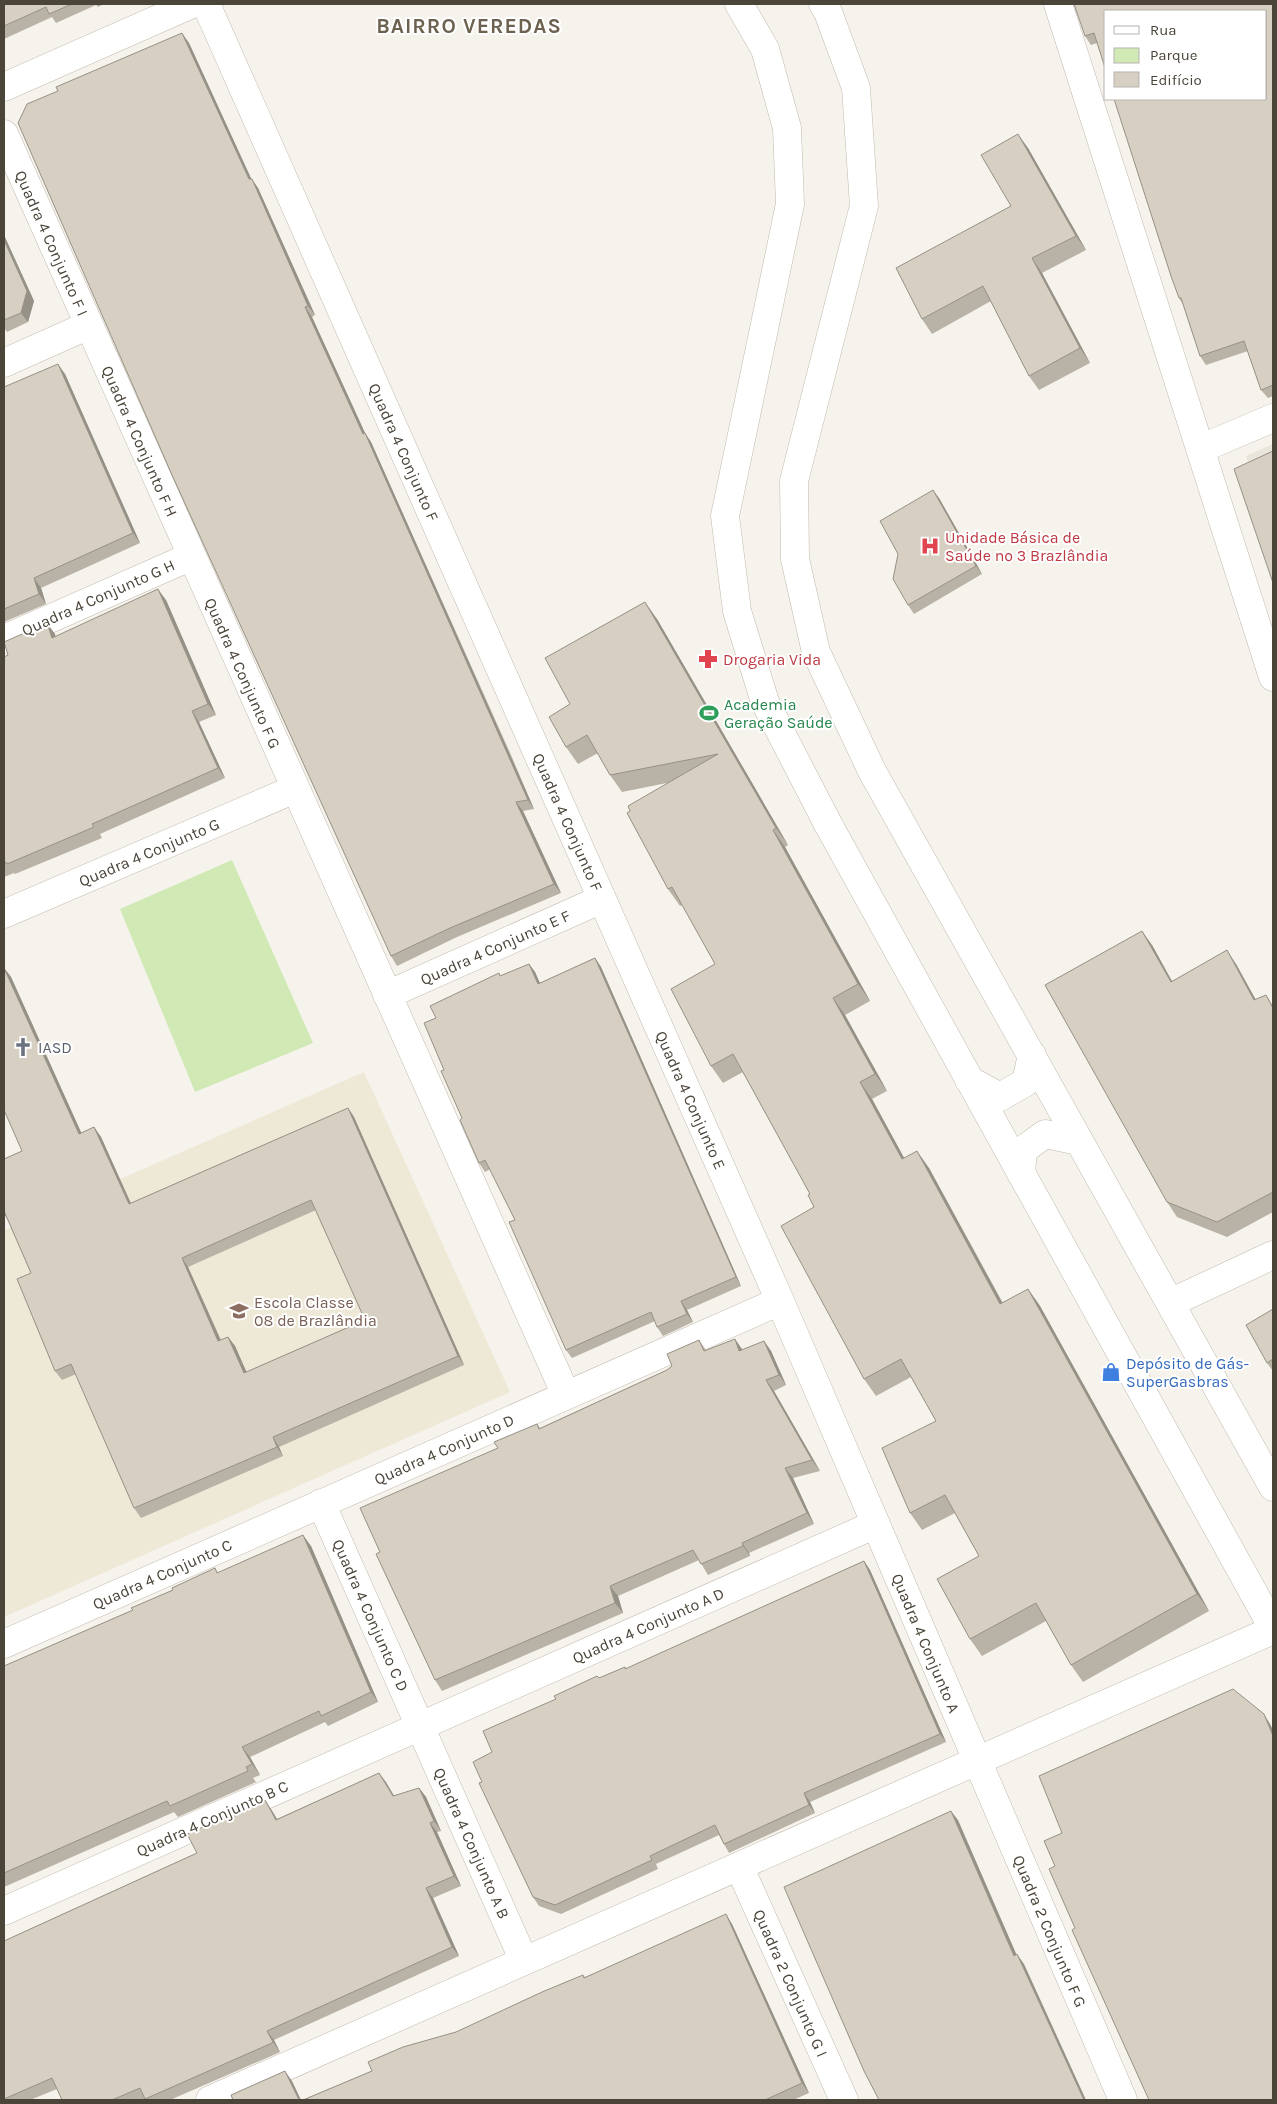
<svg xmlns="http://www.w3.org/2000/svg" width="1277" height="2104" viewBox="0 0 1277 2104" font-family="Karla,sans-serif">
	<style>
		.residential { fill: #eae5da }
		.education { fill: #eee8d6 }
		.green { fill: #d1e9b5 }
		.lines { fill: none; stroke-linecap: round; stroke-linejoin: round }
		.minor-casing { stroke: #c1bbae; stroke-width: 29 }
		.minor { stroke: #fff; stroke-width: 28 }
		.wall { fill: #b9b2a6; fill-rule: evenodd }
		.shaded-wall { fill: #969187 }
		.building { fill: #d7cfc1; stroke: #969187; fill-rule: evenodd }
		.labels { text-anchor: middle; stroke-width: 4; stroke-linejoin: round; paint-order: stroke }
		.street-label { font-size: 16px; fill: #4a4439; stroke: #fff }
		.health-label { font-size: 16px; fill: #be3a42; stroke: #fff; text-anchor: start }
		.leisure-label { font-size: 16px; fill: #27864d; stroke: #fff; text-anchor: start }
		.worship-label { font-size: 16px; fill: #5b616d; stroke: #fff; text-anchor: start }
		.education-label { font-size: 16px; fill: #785e54; stroke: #fff; text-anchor: start }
		.shop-label { font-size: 16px; fill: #366cbe; stroke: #fff; text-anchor: start }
		.district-label { font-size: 21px; font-weight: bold; letter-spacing: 1px; fill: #6d6250; stroke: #fff }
	</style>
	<rect width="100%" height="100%" fill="#f6f3ec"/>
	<path class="residential" d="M1273,444v88l-27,-76z"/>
	<path class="education" d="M364,1072l146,320 -506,225v-387z"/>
	<path class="green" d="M232,860l81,183 -118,49 -75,-183z"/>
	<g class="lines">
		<g class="minor-casing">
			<path id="minor" d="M206,4l574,1297 343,799
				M739,4l26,45 22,79 3,76 -65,312 12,95 28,91 63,122 445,804
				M823,4l5,8 28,76 8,118 -70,275 1,78 21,93 56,119 401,716
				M1058,4l215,673
				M4,87l188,-83
				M4,134l562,1261
				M4,363l85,-38
				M1200,449l73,-31
				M4,639l188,-83
				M4,914l291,-125
				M387,995l215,-96
				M969,1080l31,17 26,-15 6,-27
				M1021,1173l2,-23 22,-16 34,7
				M1170,1303l103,-48
				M321,1503l203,458
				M4,1644l776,-343
				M739,1866l105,234
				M4,1911l872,-387
				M210,2100l1063,-470"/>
		</g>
		<use href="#minor" class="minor"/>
	</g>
	<path class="wall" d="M4,4h100l-6,3 -2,-2 -40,18 -4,-6 -48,22z
		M1074,4h199v392l-5,2 -7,-8 -13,-39 -42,14 -6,-9 -16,-50 -5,-8 -82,-255 -6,2 -6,-9z
		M189,43l62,136 7,9 57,127 -3,2 53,116 6,9 140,313 23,54 -11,2 38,82 -104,44 -60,29 -6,-10z
		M1028,148l58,102 -44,23 48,90 -51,27 -10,-14 -38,-75 -59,33 -10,-15 89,-113z
		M4,235l30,66 -6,21 -21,10 -2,-3 -1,1z
		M65,374l75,169 -99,45 5,16 -42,18v-235z
		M939,498l43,76 -68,40 -6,-9z
		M166,600l50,115 -17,7 26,56 -125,56 2,4 -87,36 -1,-1 -10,4v-220l51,-23v3z
		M657,619l131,226 -3,2 85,154 -25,14 42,76 -15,8 32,59 25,10 74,135 25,-14 12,17 169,305 -126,71 -12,-17 -25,-44 -64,35 -12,-17 9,-83 -24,-43 -33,17 -12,-17 26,-92 -25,-44 -35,19 -12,-17 -50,-172 -4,-13 -67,-122 -20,11 -12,-17 4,-102 -32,-59 -3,1 -12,-17 -1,-106 -45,9 -12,-17 -12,-22 -20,11 -12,-17 4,-43z
		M1152,945l20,36 64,-17 20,36 10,-5 7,11v206l-46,25 -50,-20 -10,-15z
		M595,958l6,9 140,319 -54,24 6,12 -30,14 -6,-9 -2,-6 -83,37 -6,-8 -51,-130 -25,-51 -5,3 -6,-9 -35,-93 57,-94 28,-12 6,8 5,11z
		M4,968l7,9 70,156 13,-6 7,10 30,66 217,-95 6,9 110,248 -185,82 4,9 -142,62 -7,-10 -58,-134 -14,6 -7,-9 -24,-98 -25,-57 -2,1v-58l18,-8zM316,1210l49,110 -119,52 -11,-26 -7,-9 -7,3 -33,-73z
		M1273,1309v62l-6,-8z
		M699,1340l7,10h37l21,-9 7,10 15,34 -12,6 46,80 -27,7 21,46 -65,29 1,3 -42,19 -9,-15 -81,36 5,17 -181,78 -7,-11 -55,-128 118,-104 39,-24 3,4 127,-58 5,-4z
		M311,1546l67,156 -50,24 -3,-4 -75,35 10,18 -7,3 3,4 -78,35 -4,-5 -170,75v-221l129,-56 82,-42 3,5z
		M864,1561l6,9 76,172 -136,60 5,11 -86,40 -10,-18 -63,29 2,5 -97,45 -22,-8 -6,-9 -51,-115 10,-30 64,-53 43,-21 26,-11 1,2z
		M379,1773l15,23 25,-8 7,9 15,34 -4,1 24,54 -28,12 26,58 -185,84 6,12 -2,1 -108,47h-24l-1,-1 -4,1h-79l-5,-11 -27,11h-26v-159l193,-88 68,-53 12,19z
		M732,1924l77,169 -16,7h-490l69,-29 211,-96 2,2z"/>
	<path class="shaded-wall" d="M182,33l7,10 67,146 -7,-10z
		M1018,134l10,14 58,102 -10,-14z
		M252,179l6,9 57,127 -7,-9z
		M4,235l30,66 -6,21 -7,-9 -17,-73z
		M1032,258l10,15 48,90 -10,-15z
		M305,307l7,10 53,116 6,9 163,367 -6,-9z
		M58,364l7,10 75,169 -7,-10z
		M933,490l6,8 43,76 -6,-8z
		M34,578l7,10 5,16 -7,-10z
		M158,589l8,11 50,115 -8,-11z
		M645,602l12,17 131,226 -12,-17z
		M47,623l8,11 4,15 -7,-11z
		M192,711l7,11 26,56 -7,-10z
		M516,802l7,9 38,82 -7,-9z
		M773,830l12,17 85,154 -12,-17z
		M1142,931l10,14 28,51 -9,-14z
		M1227,950l9,14 28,51 -10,-15z
		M595,958l6,9 140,319 -5,-9z
		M529,964l6,8 9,21 -6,-9z
		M4,968l7,9 75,166 -7,-9z
		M833,998l12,17 42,76 -12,-17z
		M860,1082l12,17 42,77 -12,-17z
		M348,1108l6,9 110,248 -6,-9z
		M94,1127l7,10 34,76 -6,-9z
		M917,1151l12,17 83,153 -12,-17z
		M182,1258l6,9 37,83 -7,-9z
		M1028,1289l12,17 169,305 -12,-17z
		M681,1301l6,9 6,12 -6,-8z
		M228,1337l7,9 16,36 -7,-9z
		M735,1339l7,10 4,13 -7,-11z
		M764,1341l7,10 15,34 -7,-10z
		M766,1380l8,11 46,80 -8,-11z
		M273,1437l6,10 4,9 -6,-9z
		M785,1468l8,10 21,46 -7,-11z
		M303,1535l8,11 67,156 -7,-10z
		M742,1543l7,10 1,3 -7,-10z
		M864,1561l6,9 76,172 -6,-8z
		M610,1586l8,10 5,17 -8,-10z
		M1264,1714l6,10 3,6v6z
		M242,1747l8,10 10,18 -8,-11z
		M379,1773l7,9 14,24 -7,-10z
		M419,1788l7,9 15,34 -7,-10z
		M804,1793l6,9 5,11 -6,-8z
		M265,1800l6,9 12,20 -7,-9z
		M951,1811l7,9 63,145 -7,-9z
		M430,1823l7,9 24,54 -7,-10z
		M426,1888l7,10 26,58 -7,-9z
		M726,1914l6,10 77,169 -7,-10z
		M1017,1954l7,10 62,136h-2z
		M267,2031l7,9 6,12 -7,-10z
		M285,2071l7,10 9,19h-2z"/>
	<path class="building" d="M4,4h68l-23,10 -3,-7 -42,19z
		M1074,4h199v381l-12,5 -17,-49 -44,15 -19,-58h-2l-8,-22 -57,-177h152v-88h-160v60l-12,-38 -9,3z
		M182,33l67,146h3l56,127 -3,1 58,127 2,-1 139,313 24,54 -12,2 38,82 -104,44 -59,28 -219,-481 -154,-352 9,-19 31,-13 -2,-4z
		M1018,134l58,102 -44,22 48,90 -51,28 -46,-90 -61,33 -26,-51 115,-62 -30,-51z
		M4,240l23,51 -6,22 -17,7z
		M58,364l75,169 -99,45 5,16 -35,15v-222z
		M1273,451v132l-39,-114z
		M933,490l43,76 -68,39 -15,-26 5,-25 -18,-33z
		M158,589l50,115 -16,7 26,57 -126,56 2,3 -87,37 -1,-2 -2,1v-206l4,-2 -4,-13 43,-19 5,15z
		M645,602l131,226 -3,2 85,154 -25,14 42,76 -15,8 42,77 15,-8 83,153 28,-15 169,305 -126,71 -35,-62 -66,36 -33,-60 42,-23 -34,-61 -35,18 -28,-65 54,-27 -35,-62 -37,20 -83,-153 33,-19 -6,-12 2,-1 -77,-140 -22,12 -40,-77 44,-25 -43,-77 -4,2 -41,-76 3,-2 -2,-5 90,-52 -108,21 -23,-40 -21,12 -17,-30 21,-13 -25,-46z
		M1142,931l29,51 56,-32 27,50 12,-5 7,13v184l-56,30 -50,-20 -122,-217z
		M595,958l141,319 -55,24 6,13 -30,13 -6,-15 -85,38 -57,-128 6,-2 -30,-60 -6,3 -19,-43 2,-2 -21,-47 3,-1 -20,-47 12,-5 -6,-12 69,-33 1,3 29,-12 9,20z
		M4,968l75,166 15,-7 35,77 219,-96 110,248 -185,81 4,10 -143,61 -63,-144 -16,7 -38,-92 14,-6 -27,-62v-52l18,-8 -18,-41zM311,1200l54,120 -121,53 -16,-36 -10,4 -36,-83z
		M1273,1309v50l-6,4 -21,-38z
		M735,1339l4,12 25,-10 15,34 -13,5 46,80 -27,8 22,45 -65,30 1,3 -42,18 -8,-14 -83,36 5,17 -180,77 -59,-126 4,-2 -20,-44 138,-60 -4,-6 43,-18 2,5 128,-59 5,-4 -5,-12 32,-14 5,11z
		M303,1535l68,157 -50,24 -2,-5 -77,36 10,17 -6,3 2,4 -78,35 -3,-5 -163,72v-207l129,-56 -2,-2 42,-18 -1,-2 43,-20 2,5z
		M864,1561l76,173 -136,59 5,12 -85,39 -9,-19 -65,31 2,4 -97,45 -22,-8 -54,-114 3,-1 -9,-20 19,-10 -9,-21 73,-32 -2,-3 43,-20 2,2 26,-11v2z
		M1233,1689l31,25 9,22v364h-124l-77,-170 3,-2 -26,-59 6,-3 -11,-25 18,-8 -23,-57z
		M379,1773l14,23 26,-8 15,33 -4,2 24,53 -28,12 26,59 -185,84 6,11 -1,1 -127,56 -5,-11 -28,12h-50l-10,-22 -48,21v-158l193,-88 -10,-19 78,-34 11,20z
		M951,1811l63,145 3,-2 67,146h-205l-15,-29 -80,-184z
		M726,1914l76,169 -37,17h-462l69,-29 -4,-9 35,-15 53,-15 86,-40 41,-17 1,3z
		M285,2071l14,29h-66l-2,-5z"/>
	<defs>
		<g id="hospital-bare" transform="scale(1.5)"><path d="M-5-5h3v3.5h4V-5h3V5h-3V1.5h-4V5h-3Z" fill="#e0444e" stroke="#fff" stroke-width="2.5" paint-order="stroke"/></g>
		<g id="pharmacy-bare" transform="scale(1.5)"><path d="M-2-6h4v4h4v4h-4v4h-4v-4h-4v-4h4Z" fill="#e0444e" stroke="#fff" stroke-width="2.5" paint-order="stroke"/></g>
		<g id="stadium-bare" transform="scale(1.5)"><path d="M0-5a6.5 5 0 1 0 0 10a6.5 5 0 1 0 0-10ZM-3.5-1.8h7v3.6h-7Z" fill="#2e9e5b" stroke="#fff" stroke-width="2.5" paint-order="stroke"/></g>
		<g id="church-bare" transform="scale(1.5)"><path d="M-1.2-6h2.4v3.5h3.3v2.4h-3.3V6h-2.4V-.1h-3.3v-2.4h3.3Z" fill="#6b7280" stroke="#fff" stroke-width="2.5" paint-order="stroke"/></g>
		<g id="school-bare" transform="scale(1.5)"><path d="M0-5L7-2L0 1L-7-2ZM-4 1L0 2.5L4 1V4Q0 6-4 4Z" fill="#8d6e63" stroke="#fff" stroke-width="2.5" paint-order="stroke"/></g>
		<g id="shop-bare" transform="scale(1.5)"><path d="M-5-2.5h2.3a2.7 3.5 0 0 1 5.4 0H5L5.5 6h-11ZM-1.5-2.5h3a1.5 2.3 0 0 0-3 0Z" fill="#3f7fe0" stroke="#fff" stroke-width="2.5" paint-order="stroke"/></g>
	</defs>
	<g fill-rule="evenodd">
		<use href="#hospital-bare" x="930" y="546"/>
		<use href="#pharmacy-bare" x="708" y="659"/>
		<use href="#stadium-bare" x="709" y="713"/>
		<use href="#church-bare" x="23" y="1047"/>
		<use href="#school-bare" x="239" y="1311"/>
		<use href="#shop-bare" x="1111" y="1372"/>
	</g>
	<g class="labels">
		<g class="street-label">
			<text transform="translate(52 243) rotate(66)" y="6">Quadra 4 Conjunto F I</text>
			<text transform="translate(140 441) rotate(66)" y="6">Quadra 4 Conjunto F H</text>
			<text transform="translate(404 452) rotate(66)" y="6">Quadra 4 Conjunto F</text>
			<text transform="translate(98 597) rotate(-24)" y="6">Quadra 4 Conjunto G H</text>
			<text transform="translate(243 673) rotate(66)" y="6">Quadra 4 Conjunto F G</text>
			<text transform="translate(568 822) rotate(66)" y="6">Quadra 4 Conjunto F</text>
			<text transform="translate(149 852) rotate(-23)" y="6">Quadra 4 Conjunto G</text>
			<text transform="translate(495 947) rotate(-24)" y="6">Quadra 4 Conjunto E F</text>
			<text transform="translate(691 1100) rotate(66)" y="6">Quadra 4 Conjunto E</text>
			<text transform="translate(444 1449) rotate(-24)" y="6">Quadra 4 Conjunto D</text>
			<text transform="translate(162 1574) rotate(-24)" y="6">Quadra 4 Conjunto C</text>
			<text transform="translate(371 1615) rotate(66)" y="6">Quadra 4 Conjunto C D</text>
			<text transform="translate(648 1625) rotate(-24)" y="6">Quadra 4 Conjunto A D</text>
			<text transform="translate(926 1643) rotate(67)" y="6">Quadra 4 Conjunto A</text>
			<text transform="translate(212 1818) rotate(-24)" y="6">Quadra 4 Conjunto B C</text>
			<text transform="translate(472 1843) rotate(66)" y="6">Quadra 4 Conjunto A B</text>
			<text transform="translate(1050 1931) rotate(67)" y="6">Quadra 2 Conjunto F G</text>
			<text transform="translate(791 1983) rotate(66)" y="6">Quadra 2 Conjunto G I</text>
		</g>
		<g class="health-label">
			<text x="945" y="543">Unidade Básica de<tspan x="945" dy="18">Saúde nº 3 Brazlândia</tspan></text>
			<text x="723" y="665">Drogaria Vida</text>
		</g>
		<g class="leisure-label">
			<text x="724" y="710">Academia<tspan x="724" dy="18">Geração Saúde</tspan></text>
		</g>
		<g class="worship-label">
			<text x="38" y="1053">IASD</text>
		</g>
		<g class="education-label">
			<text x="254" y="1308">Escola Classe<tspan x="254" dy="18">08 de Brazlândia</tspan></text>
		</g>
		<g class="shop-label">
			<text x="1126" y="1369">Depósito de Gás-<tspan x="1126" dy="18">SuperGasbras</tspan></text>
		</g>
		<g class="district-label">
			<text x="469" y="33">BAIRRO VEREDAS</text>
		</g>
	</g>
	<rect width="1277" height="2104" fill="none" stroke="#4a4439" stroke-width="10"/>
	<rect x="1104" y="10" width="162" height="90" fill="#ffffff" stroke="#b7b4b0"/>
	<rect x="1114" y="26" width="25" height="8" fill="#ffffff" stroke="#b7b4b0"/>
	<text x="1150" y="35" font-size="15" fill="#4a4439">Rua</text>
	<rect x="1114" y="48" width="25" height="15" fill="#d1e9b5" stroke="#b7b4b0"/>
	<text x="1150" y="60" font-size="15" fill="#4a4439">Parque</text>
	<rect x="1114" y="72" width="25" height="15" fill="#d7cfc1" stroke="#b7b4b0"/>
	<text x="1150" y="85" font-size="15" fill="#4a4439">Edifício</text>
</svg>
